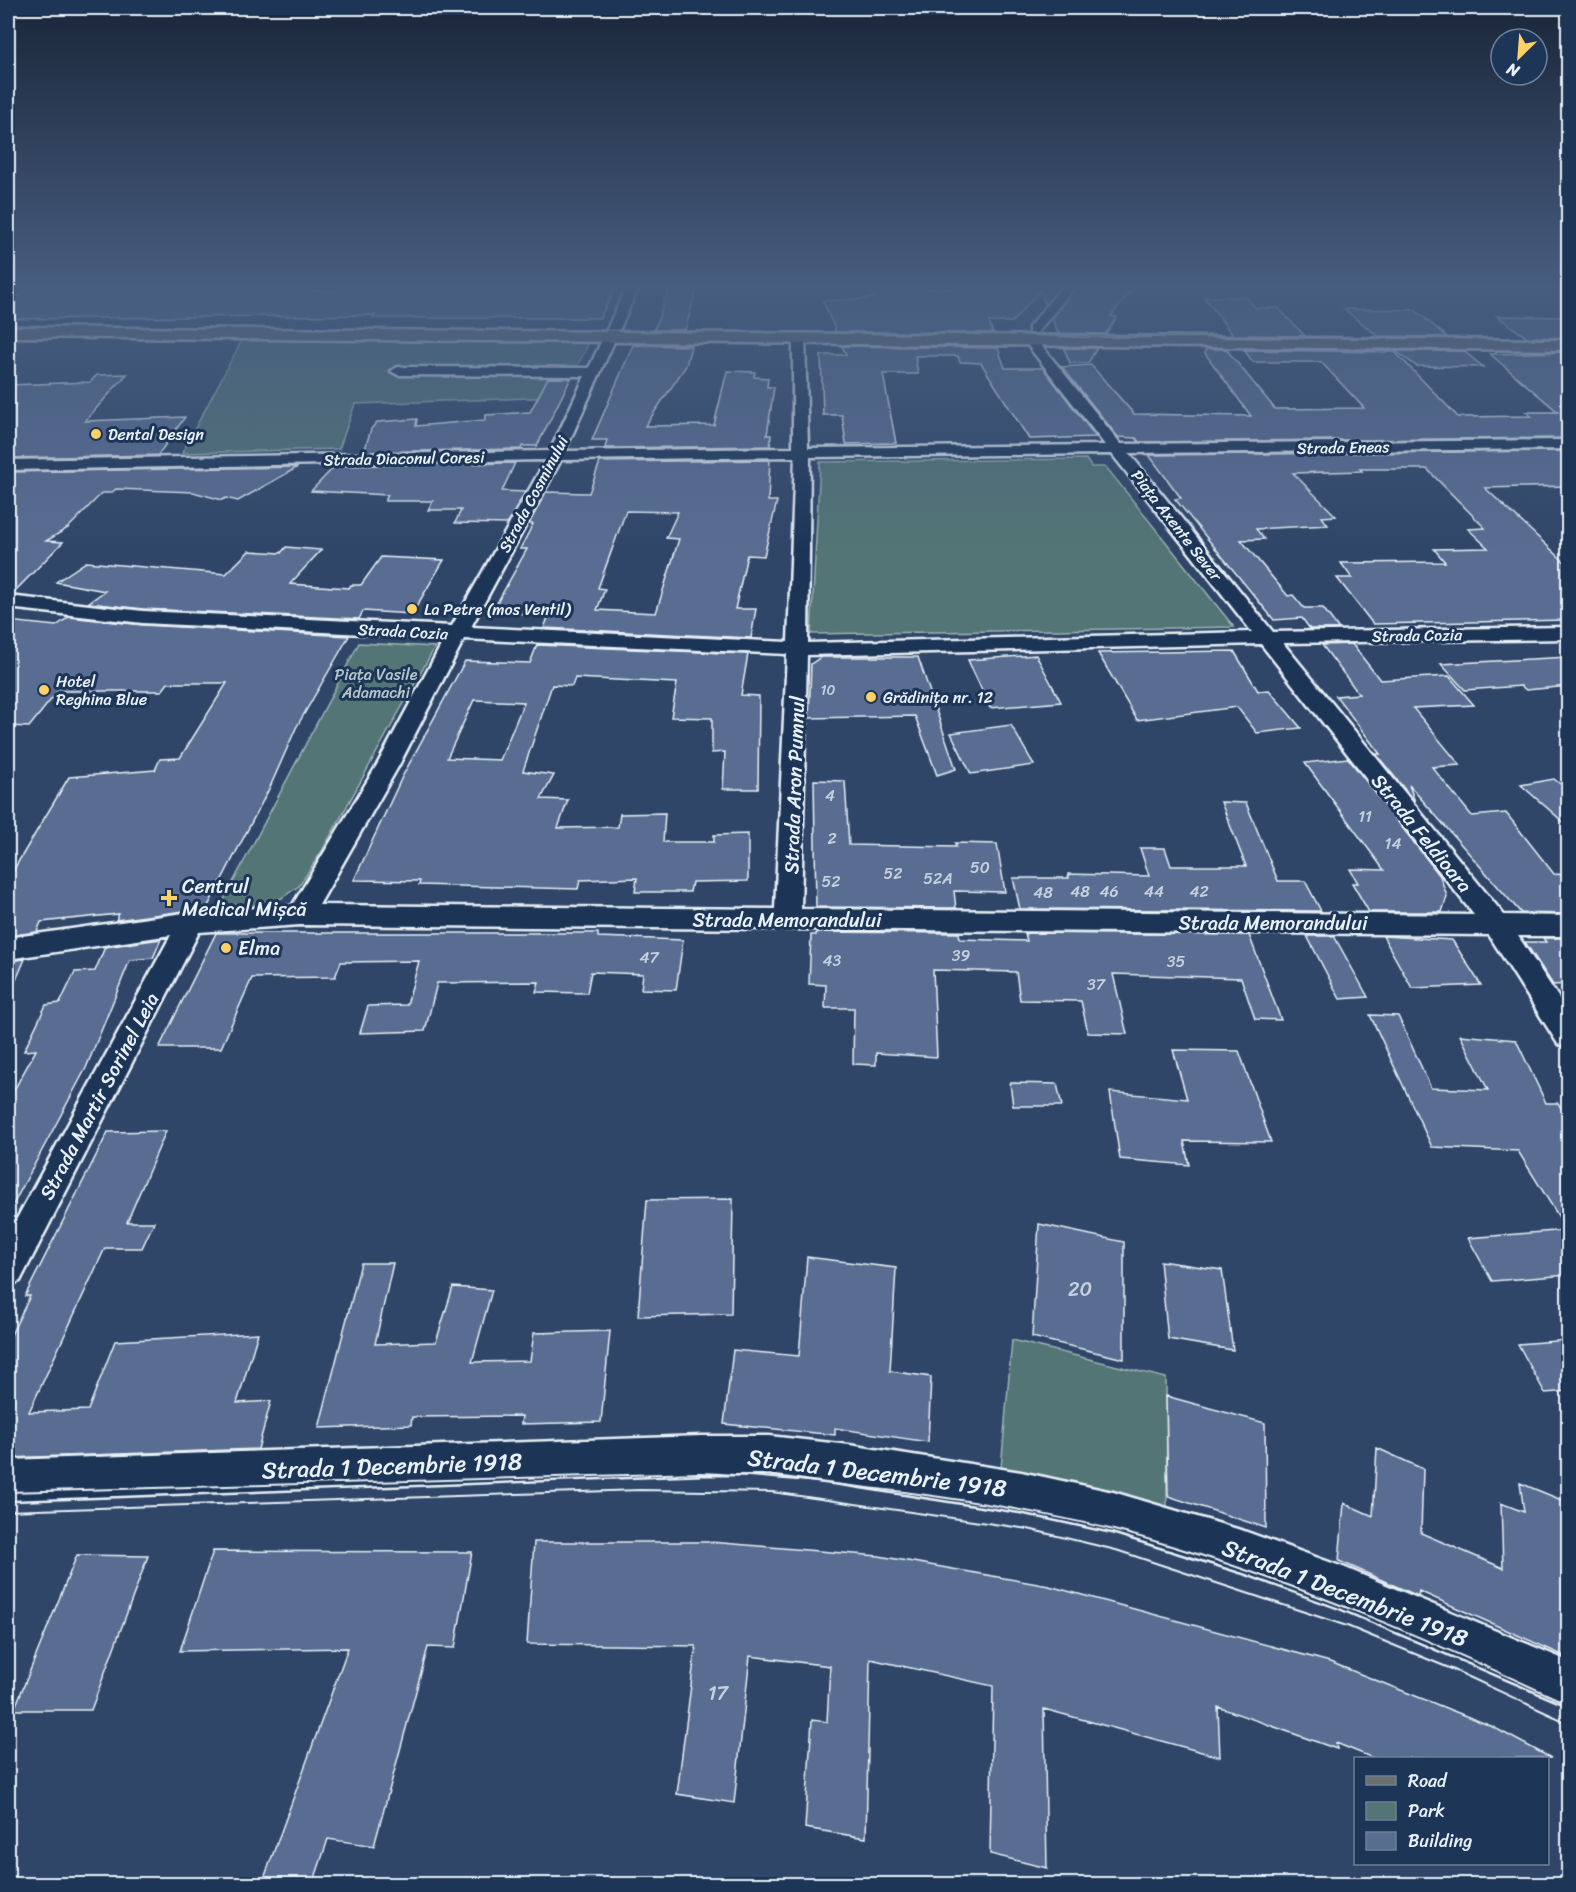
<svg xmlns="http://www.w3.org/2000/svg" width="1576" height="1892" viewBox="0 0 1576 1892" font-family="Sriracha,sans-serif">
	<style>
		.green { fill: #537575; stroke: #9eb3b6; stroke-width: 1.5 }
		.building { fill: #596d91; stroke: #e8f1f8; stroke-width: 1.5; fill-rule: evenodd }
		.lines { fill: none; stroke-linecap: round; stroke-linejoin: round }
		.street-casing { stroke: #e8f1f8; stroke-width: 5 }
		.primary-casing { stroke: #e8f1f8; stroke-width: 5 }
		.street { fill: #1d3557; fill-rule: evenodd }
		.primary { fill: #6a706d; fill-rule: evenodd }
		.tram-far1 { stroke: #e8f1f8; stroke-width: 1.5 }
		.tram { stroke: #e8f1f8; stroke-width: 2 }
		.poi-dot { fill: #ffd166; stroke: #1d3557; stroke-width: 2 }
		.labels { text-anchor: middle; stroke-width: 6; stroke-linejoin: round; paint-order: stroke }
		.far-number-label { font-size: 14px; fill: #c4d0de }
		.far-poi-label { font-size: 16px; fill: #e8f1f8; stroke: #1d3557; text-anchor: start }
		.far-street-label { font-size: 16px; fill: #e8f1f8; stroke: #1d3557 }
		.far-park-label { font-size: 16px; fill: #b4c6ca; stroke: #1d3557 }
		.number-label { font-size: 16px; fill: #c4d0de }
		.street-label { font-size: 20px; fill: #e8f1f8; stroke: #1d3557 }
		.poi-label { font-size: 20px; fill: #e8f1f8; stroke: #1d3557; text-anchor: start }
		.near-number-label { font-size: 20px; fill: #c4d0de }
		.near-street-label { font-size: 24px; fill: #e8f1f8; stroke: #1d3557 }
	</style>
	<rect width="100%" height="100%" fill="#2f4668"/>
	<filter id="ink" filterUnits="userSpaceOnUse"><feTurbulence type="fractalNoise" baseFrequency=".0167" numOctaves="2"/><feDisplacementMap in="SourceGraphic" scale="12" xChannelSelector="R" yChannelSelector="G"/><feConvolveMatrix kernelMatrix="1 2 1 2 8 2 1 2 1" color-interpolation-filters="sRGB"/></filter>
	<g filter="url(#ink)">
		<path class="green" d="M242,340l347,3 -28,54 -206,7 -16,45 -157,4z
			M1086,459l5,8h15l128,160 -423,7 9,-172z
			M359,643l76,4 -113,204 -23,35 -19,13 -17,6h-42z
			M1012,1340l154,38 1,135 -166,-44z"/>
		<path class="building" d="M160,286h156l-5,5 71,-1 4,-4h230l-16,32h-227l2,-3 -367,4v-16l24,-16z
			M670,286h28l-13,44h-31z
			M953,286h107l-15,18 -5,-14 -28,32h-23l4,11 -157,-1 -13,-31 51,-3 -2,-9h80z
			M1077,286h58l-24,30 6,1 -11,17 -48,-1 -6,-14z
			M1204,297h42l10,11h22l27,28 -72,-1z
			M1344,309l71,1 32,27 -69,-1z
			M1497,316l72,1v21l-43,-1z
			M633,345l58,1 -5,20 -41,60 69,-1 13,-54 28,1 -1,5 14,1 -1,9h7l-7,48h4l-1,11 -165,2 2,-8h-15z
			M842,346l156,2 7,20h38l53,69 -67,2 -48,-76 -21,-1 -2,-6h-43l3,18h-35l13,69 -50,1 -4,-29h-19l-2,-60h25z
			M1064,348h33l-9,15h-18z
			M1207,349h19l49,60 89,-1 -43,-46h-68l-9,-12 151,2 63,65 73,-1 -5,-4h32l-68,-58 79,-2v86l-430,4 -3,-4 -18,-1 -56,-70 29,-2 43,49 117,2 -47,-64z
			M1396,351h68l19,16 -67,-1z
			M127,374l-42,47 100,-4 -27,38 -150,3v-73l82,-3 7,-7z
			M548,378h23l-34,68h-15l-1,3 -157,3 7,-23 6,-7 40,-3 -1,7 69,-6 1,-5 44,-3z
			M1569,451v35l-84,2 84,78v54l-196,4 -36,-46h15l-11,-15 104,-1 -11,-13 54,-1 -20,-19 17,-1 -58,-59h-67l2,2 -69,2 43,43 -14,1 6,8 -72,4 8,10 -23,1 47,56 5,-1 11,13h19l16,21h-29l-8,-11 -28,2 -99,-121 6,-1 -32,-43z
			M770,460l-2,41h9l-13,55 -17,-1 -12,54h21l-5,29 -207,-10 5,-13 -57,-3 35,-63h-7l13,-25h-4l17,-32 43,1 11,-31zM626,511l52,1 -12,26 13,1 -23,74 -59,-3 8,-21 -7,-1z
			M515,463l-13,28 23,1 -18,32 -52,-1 6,-13h-33l5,-9h-48l3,-6 -77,-4 24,-25z
			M298,467l-60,34 -12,-3 -4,2 -29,-8 -77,-3 -5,4h-9l-34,35 -22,13 17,1 -51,52h-4v-122z
			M286,547l35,3 -31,34 59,4 2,-3h10l20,-28 63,3 -32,54 -49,-3 -4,8 -216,-10 -55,-6 17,-12 -49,-9 30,-20 140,12 23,-23 32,2z
			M69,617l74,8 206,11 -53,92 -26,59 -63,121 -91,12 3,-6 -78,8 -4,10 -29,4v-57l61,-102 86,-7 5,-11 20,-1 47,-75h-59l-6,8h-104l-29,36 -21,-1v-105l48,5z
			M1352,644l28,36 69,-4 25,29 -61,3 47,57 -28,2 40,49 34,-3 48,61 15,1v39l-48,-1 -112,-128 6,17 -39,-48h4l-44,-58 23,-2 -37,-49z
			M537,645l211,9 -7,41 18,1 -1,93h-35l2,-37 -13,1v-35l-41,-1 6,-34 -102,-5 -3,8 -20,-1 -29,86 31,4 -13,24 27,1 -10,28 60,-1 2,-13 45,-1 -2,29h51v-7l34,-1v47l-56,1 -2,10h-55l2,-14 -57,2 -2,9 -159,-4 1,-4 -66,-1 48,-103 63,-116 65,2zM474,700l50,2 -24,58 -53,-2z
			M1234,651l24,40 11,-1 32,38 -44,5 -20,-26 -100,13 -39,-67z
			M1036,655l25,47 -71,6 -22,-48z
			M821,657h97l38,112 -19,6 -22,-59 -106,2 2,-54z
			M1569,657v29l-43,4 -5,-4 -56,4 -24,-26z
			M1011,725l23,40 -63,9 -20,-41z
			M1348,758l92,118 7,20 -5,16h-73l-17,-29h6l-8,-14 34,1 -79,-107z
			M1554,779l15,12v36l-48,-42z
			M814,780l31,1 4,64 107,2 -1,-4 42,1 8,48 -51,-1 2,17 -140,-1z
			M1221,802l25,1 32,78h27l16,30 -301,-2 -7,-31h56l-1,-4 81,2 -9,-28h25l6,18h75z
			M816,932l143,1 1,6 67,2 -2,-8 224,2 32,85 -26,-1 -14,-41 -128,-4 14,60 -39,-1 -7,-32 -61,-1 -4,-28 -83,-2 4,87 -61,-4v12l-23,-1 1,-56h-29l1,-23 -17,-1 2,-49h5z
			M216,933h382v4l85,3 -7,50 -35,-1 2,-15 -52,-2 -4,21 -51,-1 3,-10 -102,1 -12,48 -65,2 8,-27 39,-1 12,-44 -78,1 -6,15 -83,1 -31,70h-62z
			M1307,936h27l34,61 -28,2z
			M1383,936l69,4 29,45 -69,3z
			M1543,938h26v46l-16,1 -28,-43h21z
			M161,939l-8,19 -23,2 -44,108 -78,146v-113l28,-51 -12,1 22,-46 14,-2 15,-31 20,-1 10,-24z
			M25,959l-17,40v-38z
			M1370,1015l28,1 33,72 57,2 -28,-55 56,5 30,63h12l11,17v155l-77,6 -24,-43 99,-8 -49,-79 -86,-4z
			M1173,1050l66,1 32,91 -87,-1 5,24 -69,-6 -10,-67 77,7z
			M1010,1083l47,1 5,22h-49z
			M166,1131l-39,91h27l-12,26h-37l-76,164 59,-2 27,-69 143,-8 -21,70 34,-2 -13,48 -250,9v-117l22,-45h-5l83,-164z
			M733,1199l-2,115 -93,2 9,-116z
			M1039,1224l85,18v117l-92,-22z
			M807,1257l89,11 -6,103 41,6 -3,65 -93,-14v7l-111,-11 9,-74 66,6z
			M1160,1261l62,9 11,80 -65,-11z
			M361,1263h32l-18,81 61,-2 17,-55 39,3 -20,72 58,-1 4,-28 76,-2 -9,91 -80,2 1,-8 -110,1 -1,8 -92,3z
			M1569,1340v51l-24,2 -27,-49z
			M1166,1396l99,27 1,105 -98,-32z
			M1377,1448l46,21 -2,64 82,35 -2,-65 23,9 -4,-29 49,20v155l-150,-67 -1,5 -79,-35 5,-58 29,13z
			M534,1542h176l169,14 170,30 281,76 161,64 60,32h-178l-37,-15 1,6 -119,-42 2,50 -176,-48 3,159 -57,-14 3,-168 -123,-27 -4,179 -61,-10 7,-108 15,2 3,-56 -80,-10 -16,147 -57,-9 19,-148 -169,-2z
			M213,1551l259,1 -17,96 -27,-1 -54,199 -46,-7 -15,45h-51l86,-236 -168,3z
			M77,1555l71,1 -57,154h-77z"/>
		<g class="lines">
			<g class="street-casing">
				<path id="street" d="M627,286h12l-74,165 228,-3v-110l6,-4 6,4 3,110 297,-3 -79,-102 6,-4 5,1 84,104 447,-4v9l-439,4 144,179 295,-5v12l-285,4 221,272 64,1v20h-50l50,76v35l-10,-3 -69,-109 -1189,-10 -101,7 -179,349 -12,5v-51l163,-300 -163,24v-21l183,-26 101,-6 85,-141 68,-127 -302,-15 -135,-15v-12l135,15 309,15 94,-166 -538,10v-10l542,-9 35,-75 -187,-1 -7,-4 7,-4 191,1zM1112,454l140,178 -444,11 2,-186zM795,457l-7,185 -317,-15 90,-167zM464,639l323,15 -12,255 -456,-4 80,-140zM1261,644l213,271 -673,-6 6,-254z
					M1063,286h12l-38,47h-8v-6z
					M702,1436h67l80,9 172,27 92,20 131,39 99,36 225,94v44l-228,-97 -96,-35 -131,-41 -92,-20 -172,-27 -80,-11h-67l-694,26v-40z"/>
			</g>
			<g class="primary-casing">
				<path id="primary" d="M8,327l1560,13v10l-1560,-13z"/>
			</g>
			<use href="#street" class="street"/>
			<use href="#primary" class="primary"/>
			<path class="tram-far1" d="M8,326l972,7 95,4 493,2"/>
			<path class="tram" d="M8,1492l692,-19c68,3 136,11 204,19 90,12 180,27 267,54 137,41 268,98 397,158
				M8,1511l632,-21 132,2 256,37 88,21 231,76 107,44 114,53"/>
		</g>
	</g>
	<linearGradient id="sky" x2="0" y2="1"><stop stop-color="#1a2639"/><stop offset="0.52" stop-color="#475d80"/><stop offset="1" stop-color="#475d80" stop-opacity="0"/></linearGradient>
	<rect width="1576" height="551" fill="url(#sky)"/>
	<g class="poi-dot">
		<circle cx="96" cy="434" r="6"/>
		<circle cx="412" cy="609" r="6"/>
		<circle cx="44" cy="690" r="6"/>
		<circle cx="871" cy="697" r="6"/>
		<path d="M166 889h6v6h6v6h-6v6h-6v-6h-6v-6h6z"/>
		<circle cx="226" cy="948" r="6"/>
	</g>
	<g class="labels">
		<g class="far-number-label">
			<text x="828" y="695">10</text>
		</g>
		<g class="far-poi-label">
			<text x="108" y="440">Dental Design</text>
			<text x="424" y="615">La Petre (mos Ventil)</text>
			<text x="56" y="687">Hotel<tspan x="56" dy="18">Reghina Blue</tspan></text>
			<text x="883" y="703">Grădinița nr. 12</text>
		</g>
		<g class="far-street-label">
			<text transform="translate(1343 447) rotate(-1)" y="6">Strada Eneas</text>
			<text transform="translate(404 458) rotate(-1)" y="6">Strada Diaconul Coresi</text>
			<text transform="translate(533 494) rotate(-62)" y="6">Strada Cosminului</text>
			<text transform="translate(1177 525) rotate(52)" y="6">Piața Axente Sever</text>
			<text transform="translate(403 631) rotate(3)" y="6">Strada Cozia</text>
			<text transform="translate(1417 635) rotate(-1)" y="6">Strada Cozia</text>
		</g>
		<g class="far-park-label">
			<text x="376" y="680">Piața Vasile<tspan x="376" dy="18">Adamachi</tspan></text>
		</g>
		<g class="number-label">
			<text x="830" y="801">4</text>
			<text x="1365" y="822">11</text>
			<text x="832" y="844">2</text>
			<text x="1393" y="849">14</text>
			<text x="980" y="873">50</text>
			<text x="893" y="879">52</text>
			<text x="938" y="884">52A</text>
			<text x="831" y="887">52</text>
			<text x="1080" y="897">48</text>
			<text x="1109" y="897">46</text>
			<text x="1154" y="897">44</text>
			<text x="1199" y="897">42</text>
			<text x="1043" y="898">48</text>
			<text x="961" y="961">39</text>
			<text x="649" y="963">47</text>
			<text x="832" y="966">43</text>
			<text x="1176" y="967">35</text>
			<text x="1096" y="990">37</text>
		</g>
		<g class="street-label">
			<text transform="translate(794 785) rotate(-88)" y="7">Strada Aron Pumnul</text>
			<text transform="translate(1422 833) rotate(51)" y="7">Strada Feldioara</text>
			<text x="787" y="927">Strada Memorandului</text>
			<text x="1273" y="930">Strada Memorandului</text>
			<text transform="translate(99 1096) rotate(-62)" y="7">Strada Martir Sorinel Leia</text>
		</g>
		<g class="poi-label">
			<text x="182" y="893">Centrul<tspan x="182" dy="23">Medical Mișcă</tspan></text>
			<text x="238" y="955">Elma</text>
		</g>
		<g class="near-number-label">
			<text x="1080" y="1296">20</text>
			<text x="718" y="1700">17</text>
		</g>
		<g class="near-street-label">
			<text transform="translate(392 1466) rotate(-2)" y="8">Strada 1 Decembrie 1918</text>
			<text transform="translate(877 1473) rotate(7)" y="8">Strada 1 Decembrie 1918</text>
			<text transform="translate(1345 1593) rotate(21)" y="8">Strada 1 Decembrie 1918</text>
		</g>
	</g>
	<rect width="1576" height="1892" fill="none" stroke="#1d3557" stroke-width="30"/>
	<rect x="15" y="15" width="1546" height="1862" fill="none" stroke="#e8f1f8" stroke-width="2" filter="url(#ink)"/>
	<rect x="1354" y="1757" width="195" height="108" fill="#1d3557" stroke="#6e8097" stroke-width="1.5"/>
	<rect x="1366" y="1776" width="30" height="9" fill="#6a706d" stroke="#6e8097" stroke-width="1.5"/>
	<text x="1408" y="1787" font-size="18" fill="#e8f1f8">Road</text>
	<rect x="1366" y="1802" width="30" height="18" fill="#537575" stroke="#6e8097" stroke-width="1.5"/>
	<text x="1408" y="1817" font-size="18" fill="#e8f1f8">Park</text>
	<rect x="1366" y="1832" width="30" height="18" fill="#596d91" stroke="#6e8097" stroke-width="1.5"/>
	<text x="1408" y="1847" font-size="18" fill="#e8f1f8">Building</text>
	<g transform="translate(1519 57) rotate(205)"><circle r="28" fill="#1d3557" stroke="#6e8097" stroke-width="1.5"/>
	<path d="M0-4.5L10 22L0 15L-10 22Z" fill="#ffd166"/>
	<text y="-9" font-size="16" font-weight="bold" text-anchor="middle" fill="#e8f1f8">N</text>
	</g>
</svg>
